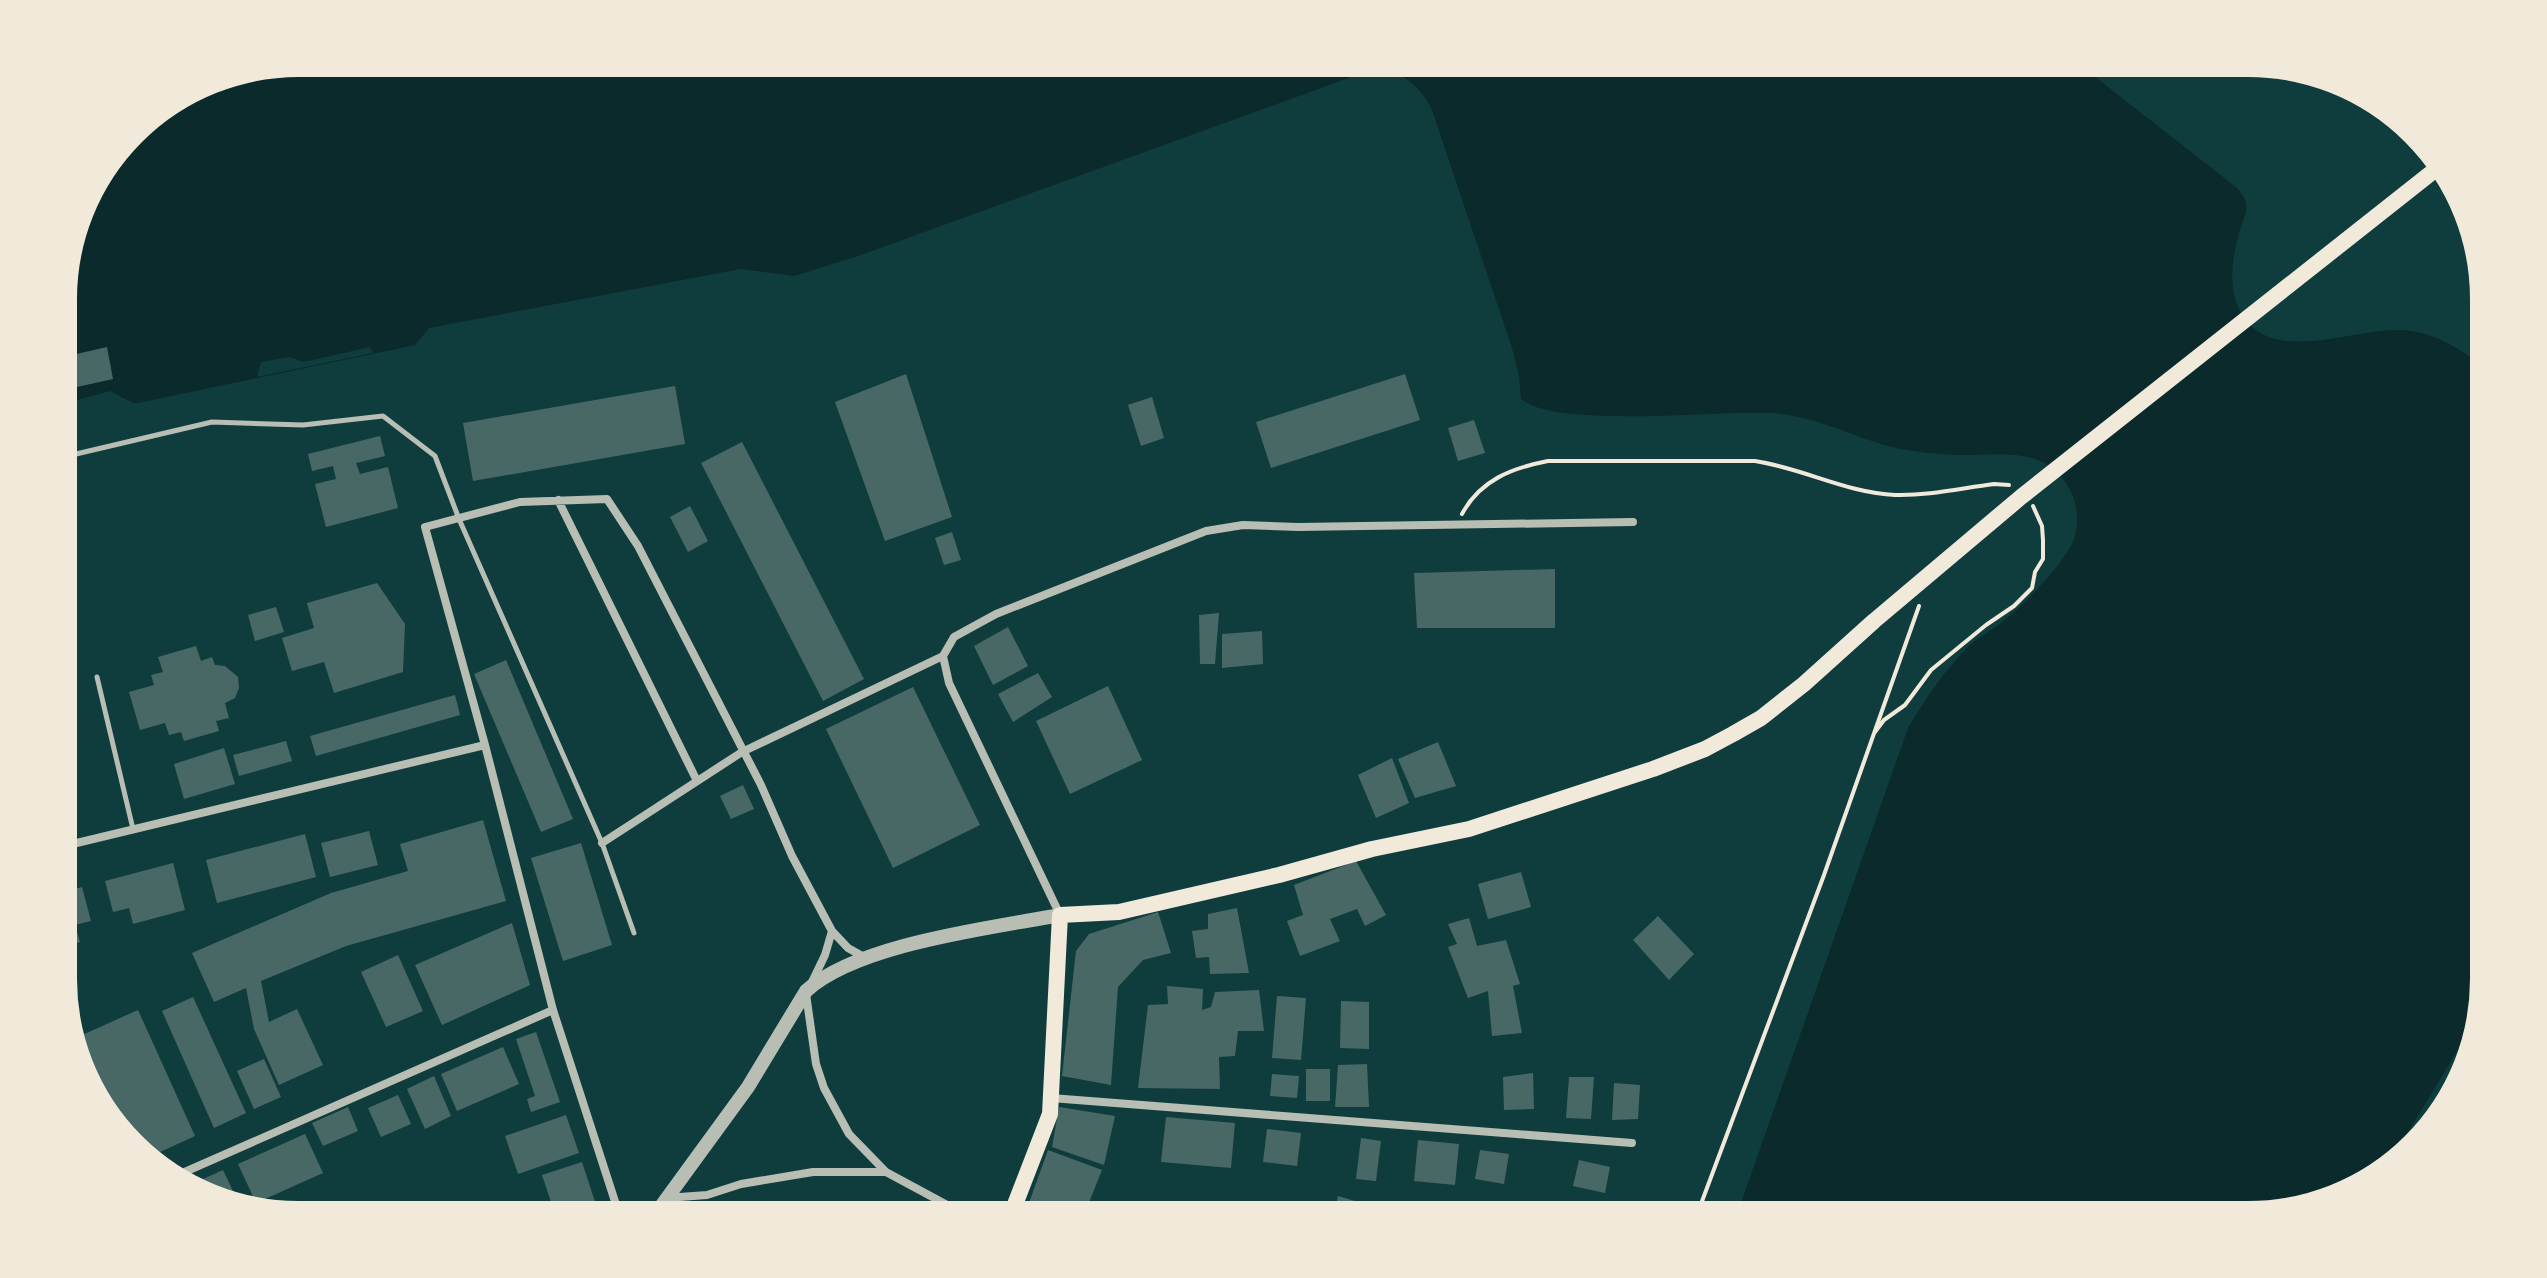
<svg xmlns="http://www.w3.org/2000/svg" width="2547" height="1278" font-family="'Roboto Serif',serif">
<rect width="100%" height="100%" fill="#0f3d3e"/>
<path fill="#0a2a2b" d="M299,58H2071L2237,188C2241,193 2245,198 2246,203C2248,212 2243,219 2241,227C2232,255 2226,290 2243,316C2276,368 2363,323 2411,331C2443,336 2461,351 2487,368L2489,980L2482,1010L2379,1180L2264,1220H1735L1908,728C1925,700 1942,674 1965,650C1977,637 1995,629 2008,617C2027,602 2066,561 2074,539C2079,524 2078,507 2071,492C2047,443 1999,456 1954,455C1937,454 1917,452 1900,449C1856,439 1817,416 1772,413C1720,410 1555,429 1521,399L1519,377L1513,351L1432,110C1419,84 1405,74 1376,68L861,255L794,276L741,269L730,271L429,328L415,345L138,403H133L110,391L59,405V283L83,193L140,118L207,76Z"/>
<path fill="#0f3d3e" d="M370,347L373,353L257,377L261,362L289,357L304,362Z"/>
<path fill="#486865" d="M107,347L113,379L59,391V358Z
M906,374L952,517L885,541L835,402Z
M1405,374L1420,420L1271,468L1256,422Z
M675,386L685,444L473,481L463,423Z
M1152,397L1164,438L1141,446L1128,405Z
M1474,420L1485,453L1458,461L1448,428Z
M380,436L385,456L356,463L360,474L388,467L398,508L326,527L315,484L336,479L333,466L312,471L308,454Z
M742,442L864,679L823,701L701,463Z
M690,506L708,541L688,552L670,517Z
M952,532L961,560L944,565L935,538Z
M1555,569V628H1417L1414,573Z
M377,583L405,624L403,672L334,693L324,662L292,671L282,638L314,628L307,603Z
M276,607L284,632L255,641L248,615Z
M1219,613L1215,664H1200L1199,615Z
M1008,627L1028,666L993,685L974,646Z
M1262,631L1263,664L1222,668V634Z
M196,646L201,661L212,657L215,665L225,666L238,677L239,688L235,698L225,703L229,718L216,721L219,731L184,741L181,732L169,735L165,723L140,730L129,692L154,685L151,675L163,672L158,657Z
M506,660L573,819L541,832L474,674Z
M1038,673L1052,697L1013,722L998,694Z
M1108,686L1142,760L1070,794L1036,721Z
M913,687L980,825L893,868L826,729Z
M455,695L460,715L316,756L310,736Z
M286,741L292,761L239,776L233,755Z
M1438,742L1456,786L1415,798L1398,759Z
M224,748L235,784L184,799L174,764Z
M1392,758L1409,803L1376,818L1358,775Z
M743,785L754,809L731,819L720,796Z
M483,820L506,901L346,946L261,981L269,1022L297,1009L323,1065L279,1085L254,1029L246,988L214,1002L192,953L331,893L408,871L400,844Z
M369,831L378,865L330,877L321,843Z
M305,834L316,877L217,903L206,860Z
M581,843L612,945L563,961L531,858Z
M1356,861L1386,915L1365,926L1357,909L1330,919L1340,941L1300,956L1287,921L1303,915L1294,885Z
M173,863L185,910L133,924L129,908L113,912L105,881Z
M1521,872L1531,907L1488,919L1478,884Z
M82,887L91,921L75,925L80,942L60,947V893Z
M1237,908L1249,973L1210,974L1209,957L1196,958L1192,931L1208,929V914Z
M1158,912L1171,953L1143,960L1118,987L1111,1085L1062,1076L1076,951L1089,934Z
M1658,916L1694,954L1669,980L1633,940Z
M1469,918L1477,946L1506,940L1520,984L1513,986L1522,1033L1492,1036L1488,991L1468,998L1448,947L1457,944L1448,924Z
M512,923L530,985L442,1025L415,965Z
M398,955L423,1011L386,1027L361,972Z
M1167,986L1203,989L1202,1010L1211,1007L1215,992L1259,990L1264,1031H1238L1235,1056L1219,1057L1220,1089L1138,1088L1148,1005L1168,1004Z
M1277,996L1306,998L1301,1060L1272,1058Z
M193,997L246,1113L214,1128L162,1011Z
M1341,1001L1369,1002V1049L1340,1048Z
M138,1010L195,1136L147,1158L128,1142L80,1036Z
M536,1032L560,1102L531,1112L527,1099L535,1096L516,1039Z
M503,1047L519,1084L457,1111L441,1074Z
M264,1059L281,1097L254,1109L237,1071Z
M1367,1064L1369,1107H1335L1338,1065Z
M1306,1069H1330V1101H1306Z
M1533,1073L1534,1109L1504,1110L1503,1077Z
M1272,1074L1299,1076L1297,1098L1270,1096Z
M434,1076L451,1116L425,1129L407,1089Z
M1569,1077H1594L1591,1119L1566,1118Z
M1614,1083L1640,1085L1638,1119L1612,1120Z
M398,1095L411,1124L381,1137L368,1108Z
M348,1107L358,1131L323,1146L312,1123Z
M1059,1107L1115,1116L1104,1165L1052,1147Z
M566,1115L579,1153L518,1174L505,1136Z
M1166,1117L1235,1123L1231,1168L1161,1162Z
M1267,1129L1301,1133L1297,1166L1263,1162Z
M305,1134L323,1173L256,1203L238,1164Z
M1361,1138L1381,1141L1376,1181L1356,1179Z
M1418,1140L1459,1144L1455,1185L1414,1181Z
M1048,1150L1102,1170L1088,1205L1106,1218L1105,1220H1036L1025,1214Z
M1480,1150L1509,1154L1504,1184L1475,1179Z
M1579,1160L1610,1167L1605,1193L1573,1186Z
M582,1162L601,1220H557L542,1175Z
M223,1170L233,1191L213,1200L197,1196L192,1184Z
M1338,1196L1368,1205L1364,1220H1332Z"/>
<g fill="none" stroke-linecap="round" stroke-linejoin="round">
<path stroke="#f1e9da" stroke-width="4" d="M1462,514C1480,480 1512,468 1548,461H1755C1802,468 1847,493 1895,495C1928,496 1962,488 1994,484L2009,485
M1875,732L1884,720L1905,705L1931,670L1986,625L2014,606L2032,588L2035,572L2043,559V540L2042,526L2033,506
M1695,1220L1824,875L1919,606"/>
<path stroke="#b8beb3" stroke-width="5" d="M59,458L212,422L303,425L383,416L435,456L459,519L602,843L634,933
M97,677L133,829"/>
<path stroke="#b8beb3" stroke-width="8" d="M558,500L697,781
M943,656L954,637L996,614L1206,531L1243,525L1298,527L1633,522
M943,656L949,683L1060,915
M602,843L742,752L943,656
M60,847L485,745
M812,982L825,955L832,931
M806,994L816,1064L824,1088L849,1134L886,1172L975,1220
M1051,1098L1632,1143
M171,1178L553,1010
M666,1198L707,1195L741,1184L813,1172H885
M621,1220L553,1010L485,745L425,527L520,502L607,499L638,546L761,785L792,856L832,931L848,948L864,957"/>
<path stroke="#b8beb3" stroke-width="14" d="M651,1220L748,1087L806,991C857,944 991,928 1060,915"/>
<path stroke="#f1e9da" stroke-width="16" d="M1009,1220L1050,1114L1060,915L1119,912L1279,875L1372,849L1469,829L1653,769L1705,749L1733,734L1761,718L1804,684L1874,621L2021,497L2445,162"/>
</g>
<path d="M0 0H2547V1278H0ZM299 72H2248A227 227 0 0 1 2475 299V979A227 227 0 0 1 2248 1206H299A227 227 0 0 1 72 979V299A227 227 0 0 1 299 72Z" fill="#f1e9da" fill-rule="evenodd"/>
<path fill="none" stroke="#f1e9da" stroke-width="10" d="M299 72H2248A227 227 0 0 1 2475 299V979A227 227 0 0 1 2248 1206H299A227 227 0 0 1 72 979V299A227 227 0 0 1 299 72Z"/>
</svg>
